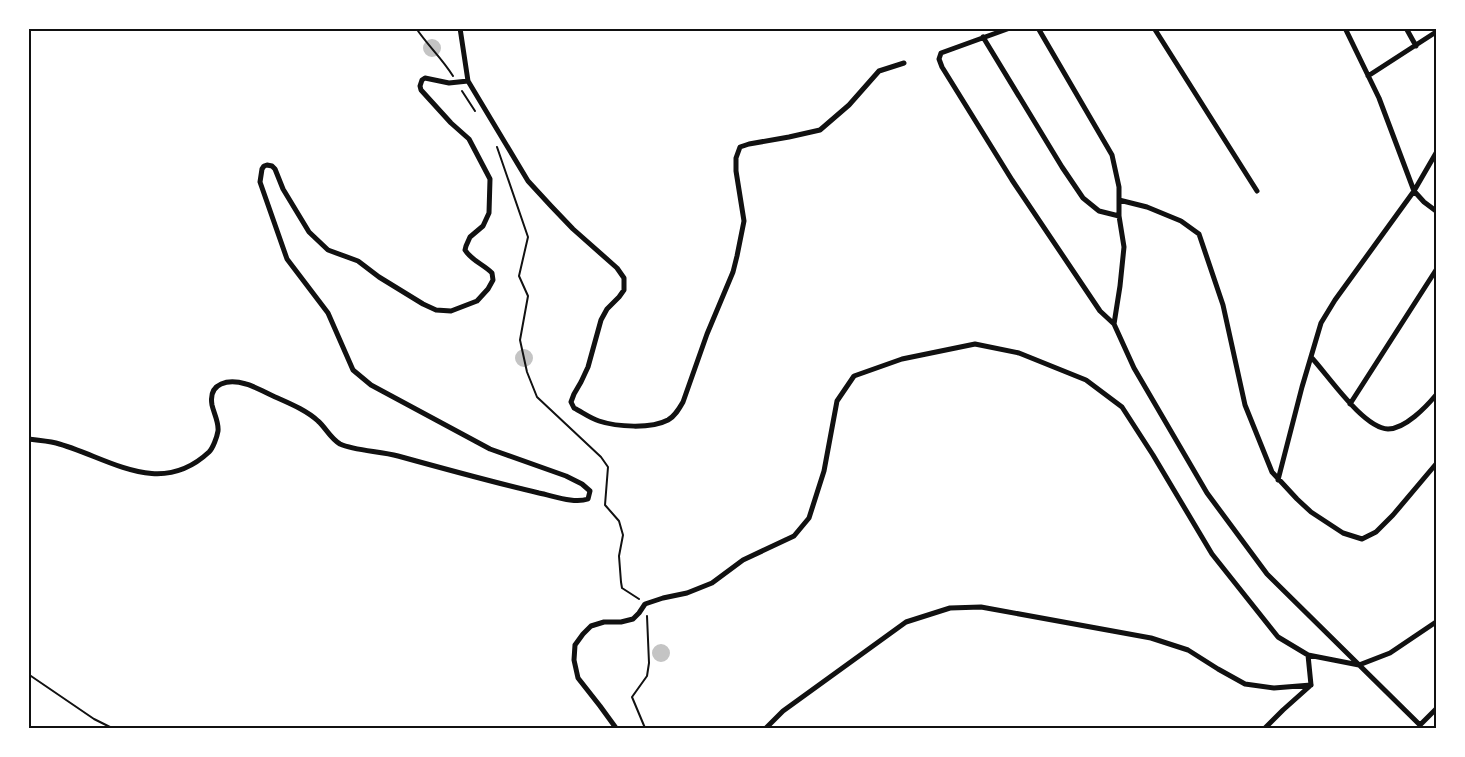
<svg xmlns="http://www.w3.org/2000/svg" width="1465" height="757" font-family="Georgia,serif">
<rect width="100%" height="100%" fill="#fff"/>
<path fill="#c4c4c4" d="M423 48a9 9 0 1 1 18 0a9 9 0 1 1-18 0Z
M515 358a9 9 0 1 1 18 0a9 9 0 1 1-18 0Z
M652 653a9 9 0 1 1 18 0a9 9 0 1 1-18 0Z"/>
<g fill="none" stroke-linecap="round" stroke-linejoin="round">
<path stroke="#111" stroke-width="2" d="M416,28C428,46 441,57 453,76
M462,91L475,111
M497,147L528,237L519,276L528,296L520,340L527,372L537,397L601,457L608,467L605,505L619,521L623,535L619,556L621,582L622,588L639,599
M28,674L94,719L112,728
M645,728L632,697L647,676L649,663L647,616"/>
<path stroke="#111" stroke-width="5" d="M460,28L468,81L528,181L551,206L573,229L617,268L624,278V290L619,297L607,309L601,320L588,367L581,382L574,394L571,402L574,408C582,412 590,418 599,421C617,427 651,429 668,420C675,416 679,409 683,402L707,334L733,272L737,256L744,221L736,171V158L740,147L749,144L789,137L820,130L849,105L879,71L904,63
M1010,28L941,53L939,59L942,67L1012,180L1100,311L1114,324
M1038,28L1112,155L1119,187V216L1124,247L1120,286L1114,324L1134,368L1207,493L1267,574L1423,728
M1154,28L1257,191
M1345,28L1379,98L1414,191L1424,202L1436,211
M1406,28L1416,46
M983,37L1062,167L1083,198L1099,211L1119,216
M1368,76L1436,32
M1119,200L1147,207L1181,221L1199,234L1223,305L1245,405L1272,472L1297,499L1311,512L1343,533L1362,539L1376,532L1393,515L1436,464
M1311,357C1328,375 1363,428 1388,429C1405,429 1426,407 1436,395
M1350,404L1436,270
M28,439C37,440 47,441 56,443C108,457 159,499 209,452C213,448 217,437 218,431C219,422 214,414 212,405C208,382 229,379 246,384C254,386 262,391 271,395C286,402 305,409 318,421C326,428 330,438 340,444C355,451 381,451 398,456C445,469 492,482 539,493C554,496 574,504 588,499L590,491L582,484L566,476L490,449L371,385L353,370L328,313L287,259L260,182L262,169L264,166L267,165L272,166L275,169L283,189L309,232L328,250L358,261L379,277L423,304L436,310L451,311L477,301L488,289L493,280L492,273C483,264 472,261 465,250L466,246L470,237L483,226L489,213L490,179L469,139L451,123L421,90L420,86L422,80L425,78L449,83L468,81
M1278,480L1302,387L1321,323L1335,300L1414,191L1436,153
M1420,725L1436,709
M616,728L600,706L578,678L574,660L575,645L583,634L591,626L604,622H621L633,619L639,613L645,604L663,598L687,593L712,583L743,560L794,536L809,518L824,471L837,401L854,376L902,359L975,344L1019,353L1086,380L1122,407L1153,455L1212,554L1278,637L1308,655L1359,665L1390,653L1436,622
M766,728L783,711L906,622L950,608L981,607L1151,638L1188,650L1218,669L1245,684L1274,688L1311,685L1308,655
M1265,728L1283,710L1311,685"/>
</g>
<rect width="1465" height="757" fill="none" stroke="#ffffff" stroke-width="60"/>
<rect x="30" y="30" width="1405" height="697" fill="none" stroke="#111" stroke-width="2"/>
</svg>
